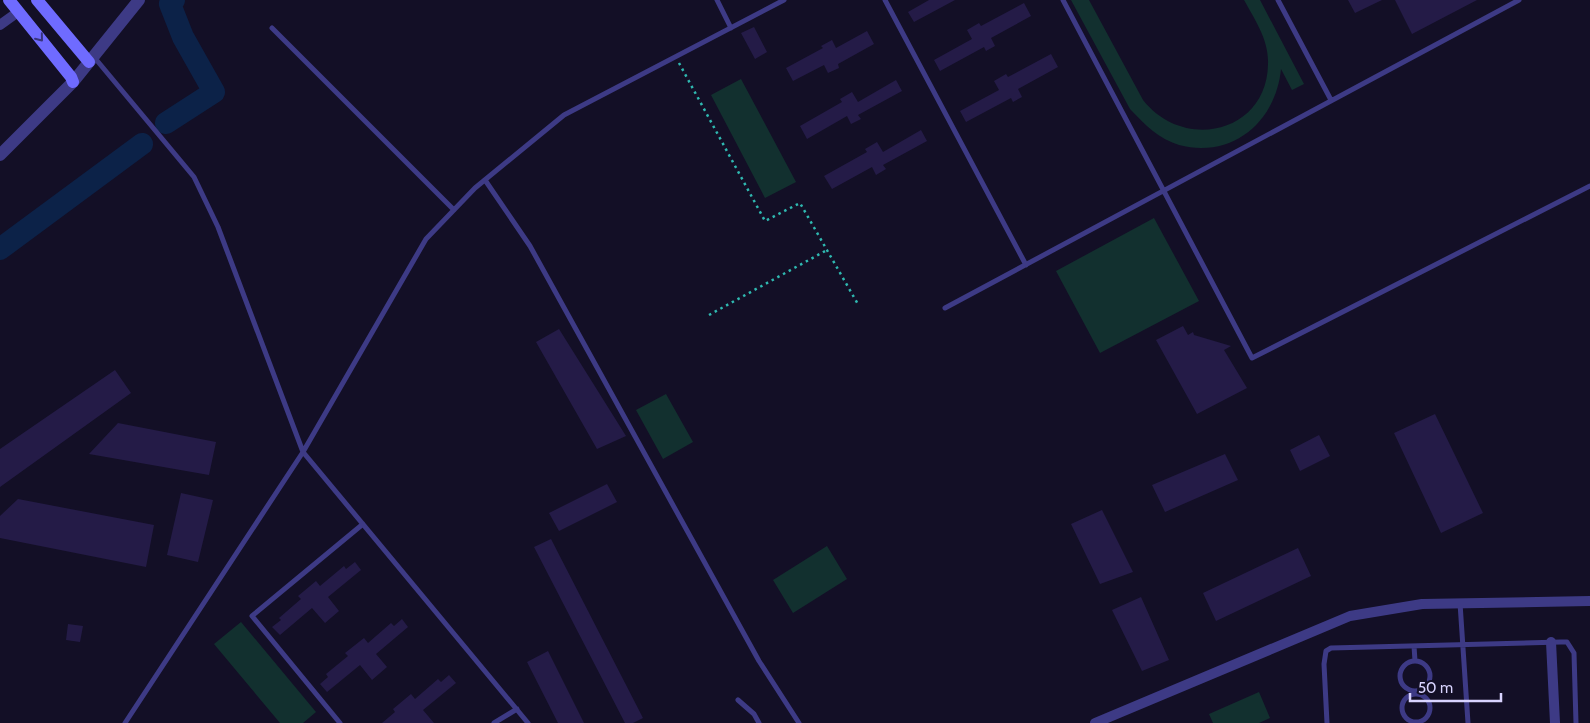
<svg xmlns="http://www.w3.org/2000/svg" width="1590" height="723" font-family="Cabin,sans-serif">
<rect width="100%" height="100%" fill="#130f26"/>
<path fill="#12302f" d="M1071,0H1089L1143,100C1184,152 1267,133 1268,64C1269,40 1255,20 1244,0H1260L1304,84L1292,90L1281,69C1276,121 1233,159 1179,145C1159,139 1144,124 1130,109Z
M741,79L796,182L765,198L711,95Z
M1154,218L1199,301L1100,353L1056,271Z
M666,394L693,442L663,459L636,410Z
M827,546L847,579L793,613L773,580Z
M241,622L316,712L303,723H280L214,644Z
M1259,692L1270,718L1259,723H1213L1209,714Z"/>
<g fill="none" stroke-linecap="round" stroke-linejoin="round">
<path stroke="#0c2248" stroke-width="22" d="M166,123L214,92L183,37L170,4L174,0
M0,249L142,144"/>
</g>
<path fill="#241b47" d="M929,0H955L914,22L908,12Z
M1348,0H1382L1355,13Z
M1395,0H1477L1412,34Z
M1024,3L1031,16L991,38L995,46L986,51L984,47L940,71L934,60L972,39L967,30L979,23L981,26Z
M754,27L767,52L755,59L741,33Z
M867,31L874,44L838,64L839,68L828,73L824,65L793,81L786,68L823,48L821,46L832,40L836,48Z
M1051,54L1058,67L1018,89L1022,97L1013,102L1011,98L966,122L960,111L999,90L994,81L1006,74L1008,77Z
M896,80L902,91L858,115L861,119L851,124L847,116L807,139L800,126L842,102L840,99L852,92L858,102Z
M921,130L927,141L883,165L886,169L876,175L872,167L832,189L824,176L867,152L865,149L877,142L883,152Z
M1183,326L1188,335L1193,332L1194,335L1231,346L1224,350L1247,388L1197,414L1156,340Z
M559,329L626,436L597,449L536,342Z
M115,370L131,393L0,487V449Z
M1435,414L1483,513L1441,533L1394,433Z
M118,423L216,442L209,475L89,454Z
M1319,435L1330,456L1300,471L1290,450Z
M1225,454L1238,480L1165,512L1152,485Z
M607,484L617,502L559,531L549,513Z
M181,493L213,500L198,562L167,555Z
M18,499L154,525L146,567L0,538V516Z
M1102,510L1133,572L1100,584L1071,524Z
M551,539L643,718L633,723H625L534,547Z
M1298,548L1311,576L1216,621L1203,593Z
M355,562L361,570L328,597L339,611L325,623L312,608L280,635L272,627L281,620L279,618L301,599L298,596L316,581L320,586L344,566L346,569Z
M1141,597L1169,660L1142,671L1112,610Z
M402,619L408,627L376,654L387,667L372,680L360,665L327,692L320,684L328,677L326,674L348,656L345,653L364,638L368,643L391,623L394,626Z
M68,624L83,626L80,642L66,640Z
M548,651L584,723H558L527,662Z
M449,675L456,683L423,710L434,723H382L395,712L393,709L411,694L415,699L438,679L441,682Z"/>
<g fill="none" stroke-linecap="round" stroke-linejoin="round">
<path stroke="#2fb8b0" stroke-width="2.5" stroke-dasharray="2.5 4" stroke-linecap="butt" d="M679,63L765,221L800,203L859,306
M709,315L827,250"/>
<path stroke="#3d3a85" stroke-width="5" d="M717,0L731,28
M885,0L1026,265
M1063,0L1252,358L1590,186
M1278,0L1331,100
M272,28L454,210
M94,57L194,177L218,227L303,452L528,723
M485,180L530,246L759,661L799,723
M945,308L1519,0
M1460,603L1468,723
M1414,646L1415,661
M1400 676a15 15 0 1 1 30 0a15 15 0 1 1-30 0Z
M1402 708a14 14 0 1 1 28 0a14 14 0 1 1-28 0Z
M738,700L754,714L759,723
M125,723L303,452L426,239L475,188L564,115L784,0
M340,723L252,616L363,524
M494,723L517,709
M1327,723L1324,664L1326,651L1331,648L1561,642H1567L1574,653L1576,723"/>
<path stroke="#3d3a85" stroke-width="10" d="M0,25L18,12
M1551,642L1555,723
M1095,723L1350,616L1422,604L1590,601"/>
<path stroke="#3d3a85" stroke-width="12" d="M0,155L73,82L139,0"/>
<path stroke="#6f6bff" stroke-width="12" d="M9,0L71,77L73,82
M37,0L89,62"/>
</g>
<defs><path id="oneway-chevron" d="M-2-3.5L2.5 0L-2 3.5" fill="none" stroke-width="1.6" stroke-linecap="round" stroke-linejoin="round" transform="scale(1.25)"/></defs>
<use stroke="#38347d" href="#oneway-chevron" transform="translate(40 38) rotate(51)"/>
<path d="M1410 693v8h91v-8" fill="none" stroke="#d9d4ff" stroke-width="2.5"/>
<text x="1418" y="693" font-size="15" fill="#d9d4ff" stroke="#130f26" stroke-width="4" paint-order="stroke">50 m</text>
</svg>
